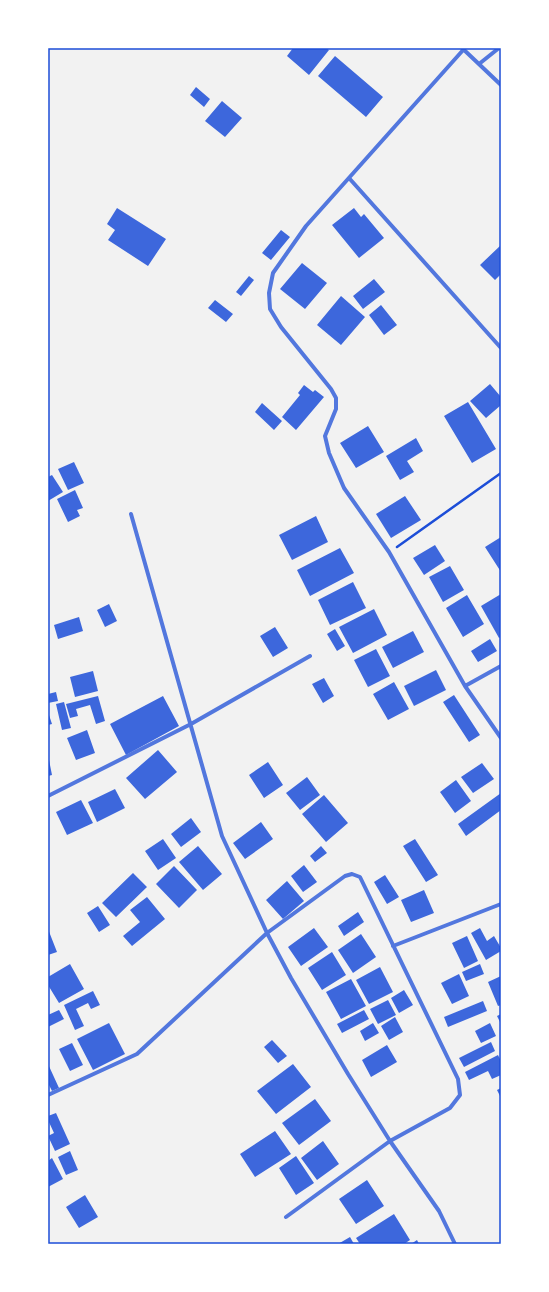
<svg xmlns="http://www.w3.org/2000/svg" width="549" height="1292" font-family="Raleway,sans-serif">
<rect width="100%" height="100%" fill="#f2f2f2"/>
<path fill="#3d67dc" d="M293,48H326L329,50L309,75L287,56Z
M335,56L383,97L366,117L318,76Z
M196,87L210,99L204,107L190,95Z
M222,101L242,118L225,137L205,121Z
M117,208L166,239L148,266L108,240L115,230L107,224Z
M354,208L361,217L364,214L384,238L359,258L332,225Z
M281,230L290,237L271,260L262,253Z
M501,245V274L495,280L480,265Z
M302,263L327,283L305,309L280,289Z
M249,276L254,280L241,296L236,292Z
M374,279L385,292L363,309L353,296Z
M341,296L365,317L341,345L317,325Z
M215,300L233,314L226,322L208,308Z
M381,305L397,325L384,335L369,315Z
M490,384L501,397V405L486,418L470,401Z
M304,385L313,392L315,390L324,397L296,430L282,417L300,395L298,393Z
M468,402L496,449L472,463L444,416Z
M262,403L282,421L274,430L255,412Z
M368,426L384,452L356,468L340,443Z
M416,438L423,451L407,461L414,472L400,480L386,456Z
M74,462L84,483L68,490L58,469Z
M52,475L63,492L48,501V484L49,483L48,477Z
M75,490L83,508L77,510L80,516L68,522L57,499Z
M405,496L421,520L391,538L376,514Z
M316,516L328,542L292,560L279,535Z
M501,537V572L485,547Z
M435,545L445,561L424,575L413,558Z
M340,548L354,573L310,596L297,570Z
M450,566L464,590L443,602L429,577Z
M353,582L366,608L330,625L318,600Z
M501,594V637L499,638L481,606Z
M467,595L484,624L463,637L446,608Z
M109,604L117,621L105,627L97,610Z
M374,609L387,635L353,653L339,627Z
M79,617L83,631L58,639L54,625Z
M275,627L288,648L273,657L260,636Z
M335,629L345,646L337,651L327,634Z
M413,631L424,652L393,668L382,647Z
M490,639L497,651L478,662L471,651Z
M376,649L390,676L368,687L354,660Z
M436,670L446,690L414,706L404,686Z
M93,671L98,691L75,697L70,677Z
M324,678L334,696L323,703L312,684Z
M394,682L409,709L388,720L373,694Z
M56,692L58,701L48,703V694Z
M454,695L480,735L469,742L443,702Z
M98,696L105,721L96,724L90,705L76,709L78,716L70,718L66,704Z
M163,696L179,726L126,755L110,724Z
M64,702L71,728L62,730L56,704Z
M48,712L52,724L48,725Z
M87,730L95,753L76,760L67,738Z
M158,750L177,772L145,799L126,778Z
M48,755L52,775L48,776Z
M268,762L283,785L264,798L249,775Z
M482,763L494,779L473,793L461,777Z
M307,777L320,795L300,810L286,793Z
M456,780L471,801L455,813L440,792Z
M115,789L125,808L97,822L88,802Z
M501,793V810L466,836L458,824Z
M324,795L348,823L326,842L302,814Z
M81,800L93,823L67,835L56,812Z
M191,818L201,832L181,847L171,834Z
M261,822L273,839L245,859L233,843Z
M163,839L176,858L158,870L145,851Z
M415,839L438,875L426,882L403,846Z
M198,846L222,874L203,890L179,862Z
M321,846L327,853L315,862L310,856Z
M304,865L317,882L303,892L291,876Z
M174,866L197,890L179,908L156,884Z
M133,873L147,887L116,917L102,903Z
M385,875L399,897L387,904L374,882Z
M287,881L304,901L283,919L266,900Z
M424,890L434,913L411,922L401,900Z
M147,897L165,919L132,946L123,936L140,922L130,910Z
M98,906L110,925L99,932L87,913Z
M358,912L364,922L344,936L338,926Z
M314,928L328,947L301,966L288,947Z
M480,928L487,941L494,936L501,948V951L486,960L471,933Z
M48,929L57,952L48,955Z
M361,934L376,957L353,973L338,950Z
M467,936L478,961L464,968L452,943Z
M332,952L346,975L322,990L308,968Z
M70,964L84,989L59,1003L48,985V977Z
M480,964L484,974L466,981L462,972Z
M380,967L393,992L369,1004L356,980Z
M459,974L469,996L452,1004L441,983Z
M501,976L500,987L501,1005L498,1006L488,982Z
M351,979L366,1006L341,1019L326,992Z
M404,990L413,1005L399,1013L391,998Z
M93,991L100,1005L91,1009L88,1003L76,1009L84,1026L75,1030L64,1005Z
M388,1000L396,1015L378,1024L370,1009Z
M483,1001L487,1011L448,1027L444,1017Z
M59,1010L64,1019L48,1027V1015Z
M364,1010L369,1019L342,1033L337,1024Z
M501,1014V1024L497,1016Z
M395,1017L403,1032L389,1040L381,1026Z
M109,1023L125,1054L93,1070L77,1039Z
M373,1023L379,1033L365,1041L360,1031Z
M490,1023L496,1036L481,1043L475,1031Z
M272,1040L287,1056L278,1063L264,1047Z
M491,1042L495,1051L464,1067L459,1058Z
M72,1043L83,1065L70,1071L59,1049Z
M387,1045L397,1062L371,1077L362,1060Z
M498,1055L501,1061V1075L492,1079L488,1071L469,1080L465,1072Z
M48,1064L59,1088L52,1091L48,1083Z
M293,1064L311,1087L276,1114L257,1091Z
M501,1088V1098L497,1090Z
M315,1099L331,1121L299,1145L282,1123Z
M56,1113L70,1144L55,1151L48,1136L54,1133L48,1120V1116Z
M275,1131L291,1154L255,1177L240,1154Z
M323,1141L339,1164L317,1180L301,1158Z
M70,1151L78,1170L66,1175L58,1157Z
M296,1156L314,1183L296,1195L279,1168Z
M52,1158L63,1179L48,1187V1161Z
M367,1180L384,1206L356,1224L339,1199Z
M85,1195L98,1217L79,1228L66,1207Z
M394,1214L410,1240L404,1244H360L356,1238Z
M350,1237L354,1244H338Z
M417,1240L419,1244H411Z"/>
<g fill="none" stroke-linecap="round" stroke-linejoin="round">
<path stroke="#1d4ed8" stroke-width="2.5" d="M397,547L501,473"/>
<path stroke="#5277de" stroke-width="4" d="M462,48L501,85
M464,49L306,226L273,273L269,293L270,309L281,327L331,389L336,398V409L325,436L329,453L344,488L389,552L465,686L501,738
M479,64L499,48
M349,178L501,348
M131,514L222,836L267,933L291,978L348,1074L390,1141L439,1211L455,1244
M465,686L501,666
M48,796L191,724L310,656
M393,946L501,904
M48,1095L137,1054L267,933L345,876L352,874L360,877L458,1079L460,1095L450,1108L390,1141L286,1217"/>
</g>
<rect width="549" height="1292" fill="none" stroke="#ffffff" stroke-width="98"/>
<rect x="49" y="49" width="451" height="1194" fill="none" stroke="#1d4ed8" stroke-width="1.5"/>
</svg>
